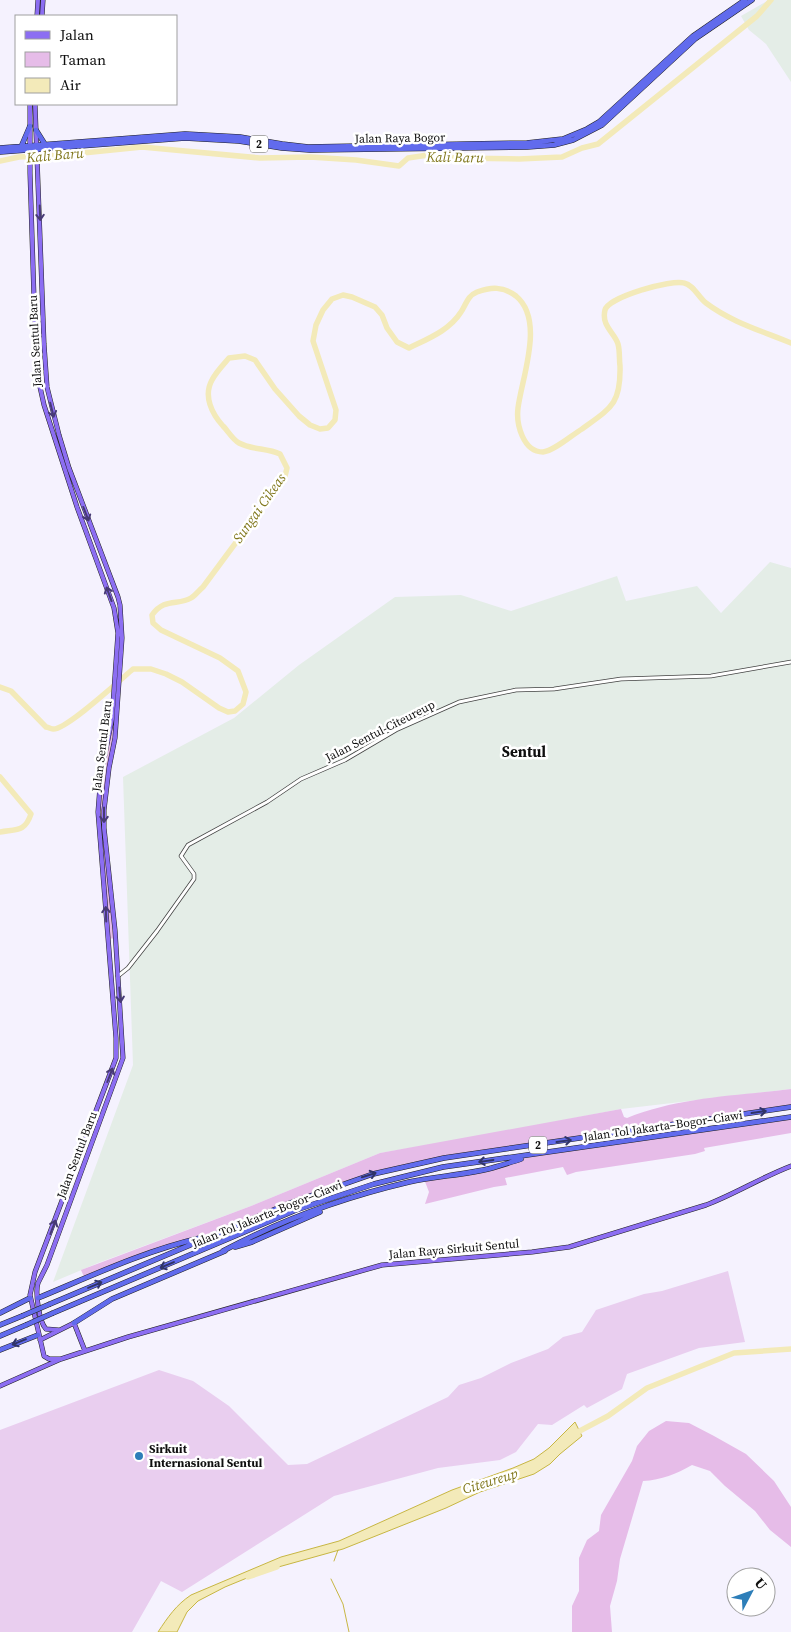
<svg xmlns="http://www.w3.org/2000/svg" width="791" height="1632" font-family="'Source Serif 4',serif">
<rect width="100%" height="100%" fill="#f5f2fe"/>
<path fill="#e4ede7" d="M769,0H791V82L766,44L749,30L741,16Z
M770,562L791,568V1089L621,1109L470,1138L380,1153L251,1206L98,1263L53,1282L133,1065L123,777L234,718L299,665L395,597L461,595L511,611L617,576L626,601L697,586L721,613Z"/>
<path fill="#e6bce8" d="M112,714L116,715L115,738L109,768L104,828L116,939L107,938L99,789Z
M791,1089V1107L413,1165L332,1187L213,1236L178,1243L85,1279L81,1270L251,1206L380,1153L621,1109L624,1117L627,1118C679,1097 736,1096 791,1089Z
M791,1117V1133L704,1148L705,1151L695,1154L576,1172L567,1175L563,1167L505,1178L507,1185L494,1187L425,1204L429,1192L424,1179L491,1168L534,1154Z
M666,1421L689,1423L714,1436L746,1454L774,1481L791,1507V1547L770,1530L755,1511L725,1486L710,1471L692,1465C676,1474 662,1480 643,1481L620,1559L617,1581L610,1606L612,1632H572V1606L579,1591V1558L587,1540L599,1531L601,1515L632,1461L637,1446L649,1431Z"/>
<path fill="#e9ceef" d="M728,1271L745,1342L699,1348L627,1374L622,1389L587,1408L584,1405L552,1425L538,1424L516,1452L500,1460L438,1468L334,1496L182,1592L161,1581L132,1632H0V1430L159,1370L193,1381L229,1406L288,1465L307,1464L448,1397L459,1385L481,1378L511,1363L548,1349L563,1337L582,1332L596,1310L644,1294L662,1291Z"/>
<path fill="#f3eab9" stroke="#c7b643" d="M575,1422L582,1436L560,1454L550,1464L534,1474L480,1492L446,1508L343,1549L264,1571L225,1587L198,1601L187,1612L177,1632H158C168,1617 176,1605 191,1595L281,1557L339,1541L452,1490L513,1468L534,1459L549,1448Z"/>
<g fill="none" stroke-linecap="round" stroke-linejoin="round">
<path stroke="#c7b643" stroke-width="1" d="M334,1561L338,1550
M331,1579L343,1604L349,1632"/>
<path stroke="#f3eab9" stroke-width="5.5" d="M0,161L19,157L63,155L142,147L260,158L310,157L356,160L399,166L408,158L428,155L454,158L519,159L562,157L582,148L598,144L757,16L771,0
M0,687L11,691L46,727C48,727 50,729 53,729C66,730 120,680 133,669H151L166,674L182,682L219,708L228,712L235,711L243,704L246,692L238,671L220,658L161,630L153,623L152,615C165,597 178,606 191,598C196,595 199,590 203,587L285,476L287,468L280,454C267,448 252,450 239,443C233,440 228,431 223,426C212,414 203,396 212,380C216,372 223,365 229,358L245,356L255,360L275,389L299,416L310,425L320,429L328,428L335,420L336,410L313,341L316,325L323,310L332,299L343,295L352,297L375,307L382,315L387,328L397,342L409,348C427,339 449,331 461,312C466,305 467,296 477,292C491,287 503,286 516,296C545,320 522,377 518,408C516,424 523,452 543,452C554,451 572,435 582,429C611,408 621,404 620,366C619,359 620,351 618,344C615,333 601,326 605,310C608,297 672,279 684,283C694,285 698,297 706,303C731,322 762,331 791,343
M0,777L31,814C25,832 17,829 0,832
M574,1434L608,1416L647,1388L734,1353L791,1349
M248,1577L277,1567"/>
<defs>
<path id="minor" d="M118,976L128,968L157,931L194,879V874L181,856L188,845L267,802L301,779L345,760L396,730L459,702L516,690L554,689L621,679L711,676L791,662"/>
<path id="major" d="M37,16L38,0
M42,16L43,0
M30,104V173L34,298L36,352L40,387L44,405L77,507L114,608L118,633L112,719L101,774L98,812L116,1038V1058L35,1272L30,1295L44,1356L49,1359H61
M35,104L44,344L47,387L59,435L69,468L118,597L120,605L122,638L115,738L109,768L104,810V828L115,930L123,1058L47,1265C44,1271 41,1277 38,1283C35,1292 39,1322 46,1329L58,1330
M40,1340L74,1323L85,1351
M0,1386L61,1359L128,1337L382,1265L532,1252L569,1247L706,1205C735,1194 762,1177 791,1166"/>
<path id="highway" d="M36,130L46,146
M21,147L30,126
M0,148L185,134L240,137L282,144L308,147L527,143L563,139L587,129L599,122L693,36L745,0
M0,152L185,138L239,141L282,148L310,150L527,147L554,145L573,140L602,125L695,39L752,0
M235,1247L252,1242L320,1212
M223,1251C281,1220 345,1197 409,1182C436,1176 465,1175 492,1168C502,1165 512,1162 521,1159
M38,1298C91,1276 144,1251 200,1238
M50,1304L290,1203L373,1174L444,1158L791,1107
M0,1313L30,1298
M53,1313L296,1210L374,1184L443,1167L791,1117
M74,1323L112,1299L225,1251
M0,1325L22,1316
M0,1336L26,1325
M0,1350L38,1335"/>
</defs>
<use href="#minor" stroke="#424242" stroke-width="4.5"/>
<use href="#major" stroke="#202020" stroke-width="5"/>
<use href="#highway" stroke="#202020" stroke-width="5.5"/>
<use href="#minor" stroke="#fff" stroke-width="3"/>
<use href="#major" stroke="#8c6ef2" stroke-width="4"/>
<use href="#highway" stroke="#616bed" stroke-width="4.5"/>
<defs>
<path id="highway-bridge" d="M22,1316L50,1304
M26,1325L53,1313"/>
</defs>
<use href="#highway-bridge" stroke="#202020" stroke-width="5.5" stroke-linecap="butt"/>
<use href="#highway-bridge" stroke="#616bed" stroke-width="4.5"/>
</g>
<defs><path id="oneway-shaft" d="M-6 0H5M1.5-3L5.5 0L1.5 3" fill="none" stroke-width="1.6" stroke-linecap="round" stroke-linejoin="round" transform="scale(1.25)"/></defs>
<g stroke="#473a75">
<use href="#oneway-shaft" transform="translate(40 213) rotate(88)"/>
<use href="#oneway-shaft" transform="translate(52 410) rotate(76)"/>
<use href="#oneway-shaft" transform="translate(86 514) rotate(69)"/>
<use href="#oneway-shaft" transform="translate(109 594) rotate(-110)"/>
<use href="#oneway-shaft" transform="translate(104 815) rotate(90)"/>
<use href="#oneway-shaft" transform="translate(106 914) rotate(-92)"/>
<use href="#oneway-shaft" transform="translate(120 995) rotate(85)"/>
<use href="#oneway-shaft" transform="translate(110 1075) rotate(-69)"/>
<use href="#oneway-shaft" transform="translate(53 1227) rotate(-69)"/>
</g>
<g stroke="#303468">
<use href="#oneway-shaft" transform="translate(759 1112) rotate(-8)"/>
<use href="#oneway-shaft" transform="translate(564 1141) rotate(-8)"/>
<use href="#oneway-shaft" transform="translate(486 1161) rotate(172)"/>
<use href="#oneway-shaft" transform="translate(369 1175) rotate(-17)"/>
<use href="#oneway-shaft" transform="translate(167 1265) rotate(157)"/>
<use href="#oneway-shaft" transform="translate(95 1285) rotate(-23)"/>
<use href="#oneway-shaft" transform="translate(19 1342) rotate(158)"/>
</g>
<circle fill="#2d7eb9" stroke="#fff" stroke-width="2" cx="139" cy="1456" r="5"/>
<g text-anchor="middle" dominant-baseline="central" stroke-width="5" stroke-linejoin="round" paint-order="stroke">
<g fill="#fff" stroke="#575757" stroke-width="1">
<rect x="250" y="135.5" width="18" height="17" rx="4"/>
<rect x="529" y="1136.5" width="18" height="17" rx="4"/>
</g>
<g font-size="11" font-weight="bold" fill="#0f0f0f">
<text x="259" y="144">2</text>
<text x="538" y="1145">2</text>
</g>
<g font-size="12" fill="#0f0f0f" stroke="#fff">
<text transform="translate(400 138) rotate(-1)">Jalan Raya Bogor</text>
<text transform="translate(35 341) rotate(-93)">Jalan Sentul Baru</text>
<text transform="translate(380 731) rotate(-27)">Jalan Sentul-Citeureup</text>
<text transform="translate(102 746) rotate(-83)">Jalan Sentul Baru</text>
<text transform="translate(663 1126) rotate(-8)">Jalan Tol Jakarta–Bogor–Ciawi</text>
<text transform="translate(77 1155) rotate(-69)">Jalan Sentul Baru</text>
<text transform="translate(267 1214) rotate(-22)">Jalan Tol Jakarta–Bogor–Ciawi</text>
<text transform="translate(454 1249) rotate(-5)">Jalan Raya Sirkuit Sentul</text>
</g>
<g font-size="12" font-weight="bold" fill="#0f0f0f" stroke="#fff" text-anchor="start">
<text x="149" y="1449">Sirkuit<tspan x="149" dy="14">Internasional Sentul</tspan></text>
</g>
<g font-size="14" font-style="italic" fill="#80771b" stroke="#fff">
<text transform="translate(55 155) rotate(-5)">Kali Baru</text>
<text transform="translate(455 157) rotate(1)">Kali Baru</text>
<text transform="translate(259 508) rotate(-55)">Sungai Cikeas</text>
<text transform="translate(490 1481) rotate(-17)">Citeureup</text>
</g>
<g font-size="15" font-weight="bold" fill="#0f0f0f" stroke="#fff">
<text x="524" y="751">Sentul</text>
</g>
</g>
<rect x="15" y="15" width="162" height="90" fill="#ffffff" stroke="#9f9f9f"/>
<rect x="25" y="31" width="25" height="8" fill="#8c6ef2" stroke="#9f9f9f"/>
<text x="60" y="40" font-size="15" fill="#0f0f0f">Jalan</text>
<rect x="25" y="52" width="25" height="15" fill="#e6bce8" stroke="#9f9f9f"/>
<text x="60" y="65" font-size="15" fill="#0f0f0f">Taman</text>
<rect x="25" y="78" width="25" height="15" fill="#f3eab9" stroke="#9f9f9f"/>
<text x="60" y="90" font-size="15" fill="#0f0f0f">Air</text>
<g transform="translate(751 1592) rotate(49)"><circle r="24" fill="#ffffff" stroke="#9f9f9f"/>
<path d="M0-4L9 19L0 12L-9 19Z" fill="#2d7eb9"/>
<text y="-8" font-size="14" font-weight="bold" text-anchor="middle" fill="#0f0f0f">U</text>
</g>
</svg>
